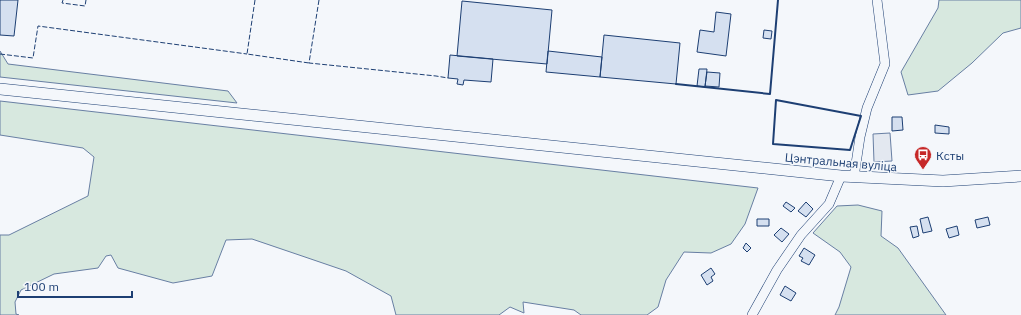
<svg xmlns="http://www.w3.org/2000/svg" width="1021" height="315" font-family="'IBM Plex Sans',sans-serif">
<rect width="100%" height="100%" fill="#f4f7fb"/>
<path fill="#d7e8df" stroke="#687fa3" d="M939,0H1021V28L1003,33L972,63L938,91L908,95L901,72L938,8Z
M0,51L8,64L228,91L237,103L0,77Z
M0,101L758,188L745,224L731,244L711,253L684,252L666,280L658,307L647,315H581L574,310L523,302L524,313L510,307L499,315H396L391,296L346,271L305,257L252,239L226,240L212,276L173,283L118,268L111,255L106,256L98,268L54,274L21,290L15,302L16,314L19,315H0V235H9L88,196L94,157L83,148L0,135Z
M858,205L882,211L881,236L898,248L946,315H835L839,307L851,267L840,252L813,233L837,206Z"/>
<path fill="#e3e8f0" stroke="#687fa3" d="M890,133L892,161L874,162L873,134Z"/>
<path fill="#d5e0f0" stroke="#1d3f73" d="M0,0H18L14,36L0,35Z
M462,1L552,10L547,64L457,56Z
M716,12L731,14L726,56L697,52L700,30L714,32Z
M764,30L772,31L771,39L763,38Z
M604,35L680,43L676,84L600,77Z
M548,51L602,57L600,77L546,72Z
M450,55L493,59L491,82L464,80L463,85L457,84L458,79L448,78Z
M699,69H707L705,87L697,86Z
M707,72L720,73L719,87L705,86Z
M892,117H902L903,130L892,131Z
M935,125L949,127V134L935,133Z
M786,202L795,208L791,212L783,206Z
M806,202L813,209L806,217L798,211Z
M928,217L932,231L923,233L920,219Z
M988,217L990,225L977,228L975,220Z
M757,219H769V226H757Z
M917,226L919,236L913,238L910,227Z
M957,226L959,235L949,238L946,229Z
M781,228L789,234L782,242L774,235Z
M746,243L751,248L747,252L743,248Z
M804,248L815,255L809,265L801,261L803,258L799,256Z
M711,268L715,274L711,277L713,281L707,285L701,275Z
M785,286L796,293L791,301L780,295Z"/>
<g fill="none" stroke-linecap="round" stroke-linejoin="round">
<defs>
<path id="minor" d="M854,177L860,137L867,108L885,64L877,0
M752,315L777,270L801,235L829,204L841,176"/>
<path id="major" d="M0,89L841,176L943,181L1021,176"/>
</defs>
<use href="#minor" stroke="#1d3f73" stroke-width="10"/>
<use href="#major" stroke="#1d3f73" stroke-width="12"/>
<use href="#minor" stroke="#f4f7fb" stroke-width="9"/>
<use href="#major" stroke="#f4f7fb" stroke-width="11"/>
<path stroke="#1d3f73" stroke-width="1" stroke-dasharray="5 2" stroke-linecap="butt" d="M63,0L62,3L85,6L86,0
M255,0L247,54L309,63
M319,0L309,63L436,76L448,78
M0,54L33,58L38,26L247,54"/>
<path stroke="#1d3f73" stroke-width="2" d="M676,84L770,94L778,0
M776,100L861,116L850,150L773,144Z"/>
</g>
<defs>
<symbol id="bus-pin" viewBox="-11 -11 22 30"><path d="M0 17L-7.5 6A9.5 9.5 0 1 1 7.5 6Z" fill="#c62828" stroke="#f4f7fb"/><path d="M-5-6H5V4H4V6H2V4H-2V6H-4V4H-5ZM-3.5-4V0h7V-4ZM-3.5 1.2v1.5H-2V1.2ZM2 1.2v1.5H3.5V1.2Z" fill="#fff"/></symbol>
</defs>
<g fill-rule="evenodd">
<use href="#bus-pin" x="913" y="145" width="20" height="27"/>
</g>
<g text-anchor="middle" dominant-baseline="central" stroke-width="3" stroke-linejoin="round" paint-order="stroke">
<g font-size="12" fill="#1d3f73" stroke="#f4f7fb" text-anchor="start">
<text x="936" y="155">Ксты</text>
</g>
<g font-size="12" fill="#1d3f73" stroke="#f4f7fb">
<text transform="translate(841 162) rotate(5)">Цэнтральная вуліца</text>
</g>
</g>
<path d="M18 291v6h114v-6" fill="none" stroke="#1d3f73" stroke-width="2"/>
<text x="24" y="291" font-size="12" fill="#1d3f73" stroke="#f4f7fb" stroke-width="3" paint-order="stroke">100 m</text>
</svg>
